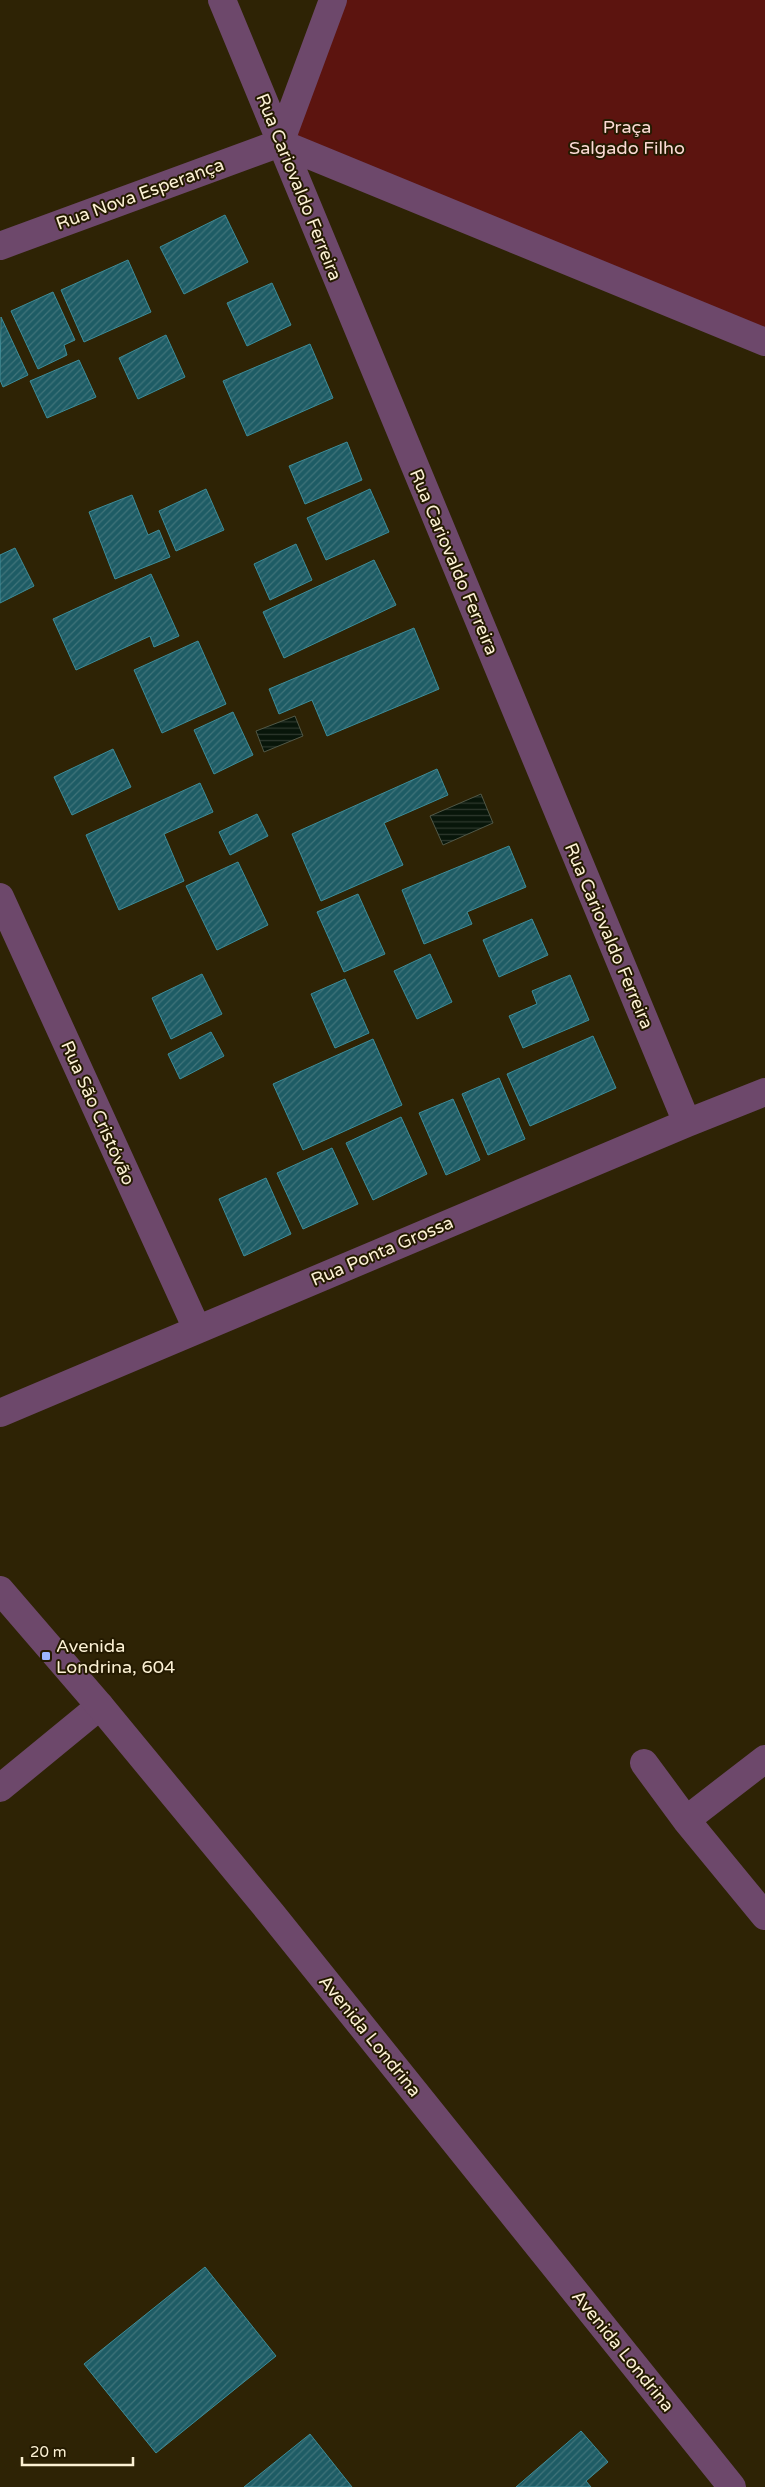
<svg xmlns="http://www.w3.org/2000/svg" width="765" height="2487" font-family="'Varela Round',sans-serif">
<defs>
<pattern id="water-rules" width="6" height="5" patternUnits="userSpaceOnUse" patternTransform="scale(1.25)"><rect width="6" height="5" fill="#08160a"/><path d="M0 2.5h6" fill="none" stroke="#2d382d"/></pattern>
<pattern id="building-hatch" width="6" height="6" patternUnits="userSpaceOnUse" patternTransform="scale(1.25)"><rect width="6" height="6" fill="#1e5c65"/><path d="M-1 1l2-2M0 6l6-6M5 7l2-2" fill="none" stroke="#40747a"/></pattern>
</defs>
<rect width="100%" height="100%" fill="#2e2305"/>
<path fill="#5c140f" d="M333,0H765V342L280,143Z"/>
<path fill="url(#water-rules)" stroke="#515847" d="M295,716L303,736L264,752L256,731Z
M481,794L493,823L443,845L430,816Z"/>
<path fill="url(#building-hatch)" stroke="#3e8d99" d="M225,215L248,262L184,294L160,247Z
M128,260L151,312L84,342L61,290Z
M272,283L291,325L247,346L227,303Z
M53,292L75,340L64,345L67,355L38,369L11,311Z
M1,317L28,375L3,387L0,380Z
M166,335L185,377L138,399L119,358Z
M310,344L333,398L247,436L223,381Z
M79,360L96,397L47,418L30,381Z
M347,442L362,480L305,504L289,466Z
M206,489L224,530L176,551L159,511Z
M370,489L389,532L326,560L307,518Z
M132,495L148,535L159,530L170,557L115,579L89,512Z
M296,544L312,580L270,600L254,564Z
M15,548L34,586L0,603V555Z
M374,560L396,605L284,658L263,612Z
M151,574L179,636L154,647L150,636L76,670L53,619Z
M414,628L439,689L327,736L312,700L279,714L269,689Z
M198,641L226,704L162,733L134,670Z
M233,712L253,755L214,774L194,730Z
M113,749L131,787L72,815L54,777Z
M437,769L448,795L384,823L403,865L321,901L292,834Z
M200,783L213,812L164,834L184,881L119,910L86,835Z
M257,814L268,836L230,855L219,832Z
M509,846L526,887L467,912L472,924L424,944L402,890Z
M238,862L268,925L217,950L186,886Z
M358,894L385,954L344,972L317,912Z
M532,919L548,955L499,977L483,940Z
M430,954L452,1002L417,1019L394,971Z
M202,974L222,1014L171,1039L152,998Z
M570,975L589,1020L523,1048L509,1016L537,1004L532,991Z
M345,979L369,1033L335,1048L311,994Z
M211,1032L224,1056L180,1079L168,1054Z
M593,1036L616,1088L530,1126L507,1074Z
M373,1039L402,1105L303,1150L273,1084Z
M499,1078L525,1139L488,1155L462,1094Z
M453,1099L480,1160L446,1175L419,1113Z
M401,1117L427,1174L373,1200L346,1143Z
M332,1148L358,1204L303,1229L277,1173Z
M266,1178L291,1234L244,1256L219,1199Z
M205,2267L276,2356L156,2453L84,2364Z
M581,2431L608,2462L586,2481L591,2487H516Z
M310,2434L352,2487H244Z"/>
<g fill="none" stroke-linecap="round" stroke-linejoin="round">
<path stroke="#6d486b" stroke-width="28" d="M222,0L687,1123
M280,143L765,342
M280,143L333,0
M0,246L280,143
M0,897L197,1329
M0,1413L687,1123L765,1092
M644,1763L686,1820L765,1916
M0,1788L100,1706
M686,1820L765,1759"/>
<path stroke="#6d486b" stroke-width="28" d="M0,1590L100,1706L271,1913L732,2487"/>
</g>
<rect fill="#9bb5fd" stroke="#241a00" stroke-width="2" x="41" y="1651" width="10" height="10" rx="2.5"/>
<g text-anchor="middle" dominant-baseline="central" stroke-width="4" stroke-linejoin="round" paint-order="stroke">
<g font-size="18" fill="#fbdad4" stroke="#241a00">
<text x="627" y="127">Praça<tspan x="627" dy="21">Salgado Filho</tspan></text>
</g>
<g font-size="18" fill="#fcf1d4" stroke="#241a00">
<text transform="translate(299 187) rotate(68)">Rua Cariovaldo Ferreira</text>
<text transform="translate(140 194) rotate(-20)">Rua Nova Esperança</text>
<text transform="translate(454 562) rotate(67)">Rua Cariovaldo Ferreira</text>
<text transform="translate(609 936) rotate(67)">Rua Cariovaldo Ferreira</text>
<text transform="translate(98 1113) rotate(66)">Rua São Cristóvão</text>
<text transform="translate(382 1251) rotate(-23)">Rua Ponta Grossa</text>
<text transform="translate(370 2036) rotate(51)">Avenida Londrina</text>
<text transform="translate(623 2351) rotate(51)">Avenida Londrina</text>
</g>
<g font-size="18" fill="#fcf1d4" stroke="#241a00" text-anchor="start">
<text x="56" y="1646">Avenida<tspan x="56" dy="21">Londrina, 604</tspan></text>
</g>
</g>
<path d="M22 2457v8h111v-8" fill="none" stroke="#fcf1d4" stroke-width="2.5"/>
<text x="30" y="2457" font-size="15" fill="#fcf1d4" stroke="#241a00" stroke-width="4" paint-order="stroke">20 m</text>
</svg>
